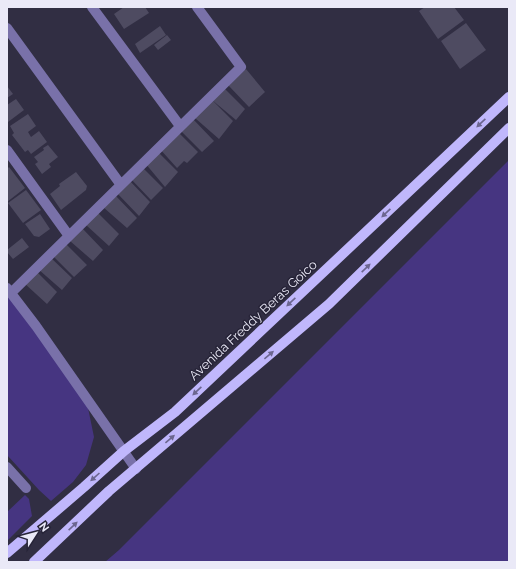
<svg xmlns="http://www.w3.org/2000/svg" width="516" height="569" font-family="Raleway,sans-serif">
<rect width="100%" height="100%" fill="#312e43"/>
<path fill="#463581" d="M509,160V562H105L119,550Z
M7,289L87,403L94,437L86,465L73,482L51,501L39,490L7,455Z
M25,495L29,499L32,516L7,541V512Z"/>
<path fill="#4e4b61" d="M124,7H145L149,13L124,29L114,14Z
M425,7H454L464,20L438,39L419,11Z
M466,23L486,50L460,69L441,41Z
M160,26L166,35L140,53L135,44Z
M167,35L171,40L158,50L154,45Z
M246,69L265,92L249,107L228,85Z
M7,86L13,94L7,98Z
M224,88L245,109L236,120L212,100Z
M16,99L24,110L8,122L7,105Z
M212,100L233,121L219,139L195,118Z
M28,114L36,126L28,132L31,137L39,131L47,142L31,154L28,150L25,152L12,135L14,133L10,126Z
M192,118L214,141L202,152L180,130Z
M177,131L198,152L187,163L184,161L177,168L159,148Z
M48,145L58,157L49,164L51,167L42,174L35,164L38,162L34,157L44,150L43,148Z
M157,151L178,172L165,187L145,163Z
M9,167L25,188L7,202V169Z
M142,167L163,188L151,200L130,178Z
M76,172L87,186L86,190L61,210L50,194L60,186L59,184Z
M129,180L150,202L139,216L116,192Z
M26,190L41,210L23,223L8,203Z
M115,195L137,218L127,228L103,207Z
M98,213L119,234L109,246L86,225Z
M40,214L50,229L39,237L34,236L25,224Z
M82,228L103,250L93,261L70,241Z
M22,238L29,247L13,259L7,252V250Z
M66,244L87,265L74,277L53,256Z
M50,257L72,278L62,290L38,269Z
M36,271L57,292L47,304L24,283Z"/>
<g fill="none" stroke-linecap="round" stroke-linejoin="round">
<path stroke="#7971a9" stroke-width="10" d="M92,7L180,126
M7,28L121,185
M7,150L69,236
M7,288L36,326L136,469
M11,293L241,67L197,7
M7,467L26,488"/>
<path stroke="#c0b7fc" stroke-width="10" d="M7,553L84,487L124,451L175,412L509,97
M34,562L109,491L329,304L509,128"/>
</g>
<defs><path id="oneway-solid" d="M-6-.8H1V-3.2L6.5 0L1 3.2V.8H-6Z"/></defs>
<g fill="#6c6690">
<use href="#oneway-solid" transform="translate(481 123) rotate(137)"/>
<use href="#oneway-solid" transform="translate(386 213) rotate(137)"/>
<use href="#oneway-solid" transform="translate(366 268) rotate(-44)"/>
<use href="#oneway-solid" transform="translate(291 302) rotate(137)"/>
<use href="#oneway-solid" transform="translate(269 355) rotate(-40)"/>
<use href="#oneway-solid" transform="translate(197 391) rotate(137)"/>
<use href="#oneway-solid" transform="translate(170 439) rotate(-40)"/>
<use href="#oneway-solid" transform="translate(95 477) rotate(138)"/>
<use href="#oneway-solid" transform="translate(73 526) rotate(-43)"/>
</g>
<g text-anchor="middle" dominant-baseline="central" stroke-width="3" stroke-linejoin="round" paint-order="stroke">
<g font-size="13" fill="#eae9f7" stroke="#272438">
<text transform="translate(253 320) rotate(-43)">Avenida Freddy Beras Goico</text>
</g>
</g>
<rect width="516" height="569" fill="none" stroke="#eae9f7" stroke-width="16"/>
<g transform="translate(36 533) rotate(54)" stroke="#272438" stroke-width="3" paint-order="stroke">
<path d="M0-3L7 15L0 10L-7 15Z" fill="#eae9f7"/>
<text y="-6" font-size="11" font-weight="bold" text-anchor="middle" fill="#eae9f7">N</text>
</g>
</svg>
